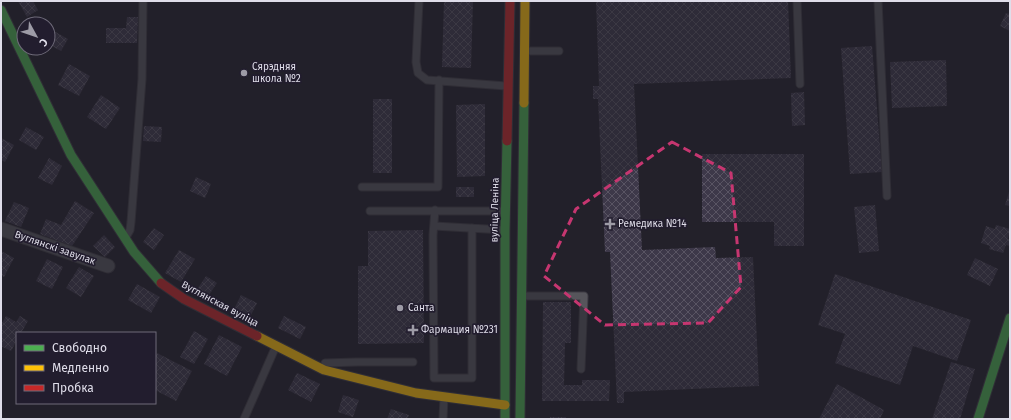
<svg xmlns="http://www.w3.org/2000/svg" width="1011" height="420" font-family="'Fira Sans',sans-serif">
<defs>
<pattern id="building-cross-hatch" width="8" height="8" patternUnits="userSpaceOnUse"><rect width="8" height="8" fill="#3d3849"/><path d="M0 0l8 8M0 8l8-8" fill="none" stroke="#595463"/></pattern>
</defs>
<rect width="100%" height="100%" fill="#23212a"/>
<path fill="url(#building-cross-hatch)" d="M18,1H33L38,10L27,17Z
M444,1H473L471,68L442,67Z
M596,1H788L791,78L634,84L642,250L715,247L716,258L753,257L759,386L624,392V403H617L610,252H605L598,99H593V86H599Z
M1006,13L1010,14V31L1000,26Z
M127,17H138L137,43H106V28H126Z
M52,30L68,39L61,51L48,44V37Z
M872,46L882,172L850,174L841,48Z
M946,60L947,106L892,108L890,62Z
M69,64L90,76L79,96L58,85Z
M804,92L805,125L792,126L791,93Z
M101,95L120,108L106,129L87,117Z
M373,99H392V173H373Z
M485,104V176L457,177L456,105Z
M144,126L162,127L161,142L143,141Z
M26,127L44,137L36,150L19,140Z
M1,138L14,145L5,162L1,160Z
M702,154H804V246H774V222H702Z
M49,158L62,166L52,185L38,178Z
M196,177L211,184L205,198L190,191Z
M456,187H474V197H456Z
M1010,189V206L1005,205Z
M75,201L94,213L72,246L40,234L46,219L61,225Z
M14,202L29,208L21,227L5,221Z
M875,205L879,251L859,253L854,207Z
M996,225L1010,229L1008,239L1010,240V246L1006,245L1003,253L989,249L990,246L981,243L986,226L995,229Z
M154,228L164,235L154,250L143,242Z
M423,230L424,343L358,344V266H368V231Z
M104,235L115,247L105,257L93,246Z
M179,250L195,259L181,282L165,273Z
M1,251L14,258L4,277L1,275Z
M975,258L998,269L990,286L967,275Z
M47,259L63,267L52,289L36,281Z
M79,267L94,276L81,297L66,288Z
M835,274L971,320L957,361L913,346L900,385L835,363L845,334L818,325Z
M206,276L217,283L207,298L196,291Z
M137,284L160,297L151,313L128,300Z
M241,295L257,303L250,317L234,309Z
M543,302H571V343H565L564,385H582V380H610L609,401H542Z
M6,316L16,322L20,316L28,321L21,333H17V340L11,351L1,346V325Z
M284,316L306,327L300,339L278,328Z
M194,331L208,339L194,364L180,357Z
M219,335L242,347L227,376L204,364Z
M157,353L192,371L176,401L155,390V357Z
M951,362L975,369L960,419H932Z
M297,373L320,384L311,402L288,390Z
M837,384L884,410L880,419H819Z
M343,395L359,400L353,417L338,412Z
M391,409L409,415L407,419H387Z
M550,417H566V419H550Z"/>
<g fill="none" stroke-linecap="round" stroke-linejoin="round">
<defs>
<path id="lane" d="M419,1L416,62L418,73L427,80L506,86
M797,1L800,84
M878,1L887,196
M527,51H559
M362,187H438L439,80
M435,210L433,235L434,378H472V228
M370,211H504
M434,226L504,230
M126,237L130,230L131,222L142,79L143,1
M524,296H584L581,369
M325,363L357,362H413
M244,419L276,346
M443,419L444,397"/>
<path id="street" d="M1,229L108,266"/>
<path id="fast" d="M1,10L71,155L134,252L161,283
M505,419V230L507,141
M520,419L524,103
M978,419L1010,318"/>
<path id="slow" d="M524,103L525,1
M257,336L324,370L416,393L505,405"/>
<path id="jam" d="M507,141L510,1
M161,283L184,299L257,336"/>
</defs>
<use href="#lane" stroke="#3f3d45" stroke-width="9"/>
<use href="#street" stroke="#3f3d45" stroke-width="15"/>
<use href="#fast" stroke="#3f3d45" stroke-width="11"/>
<use href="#slow" stroke="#3f3d45" stroke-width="11"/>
<use href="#jam" stroke="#3f3d45" stroke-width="11"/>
<use href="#lane" stroke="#56555b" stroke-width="7"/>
<use href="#street" stroke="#56555b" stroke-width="13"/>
<use href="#fast" stroke="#4caf50" stroke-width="9"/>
<use href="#slow" stroke="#ffc107" stroke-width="9"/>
<use href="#jam" stroke="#c62828" stroke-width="9"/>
</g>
<path d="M0 0H1011V420H0ZM672,142L731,173L741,287L708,323L605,325L544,276L576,209Z" fill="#23212a" fill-opacity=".55" fill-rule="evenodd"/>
<path fill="none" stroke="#c63670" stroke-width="3" stroke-dasharray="8 5" stroke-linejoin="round" d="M672,142L731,173L741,287L708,323L605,325L544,276L576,209Z"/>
<g fill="#9d9ba6" stroke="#221d2e" stroke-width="1.5">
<circle cx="244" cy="73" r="4"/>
<path d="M608 218h4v4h4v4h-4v4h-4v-4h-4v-4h4z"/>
<circle cx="400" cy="308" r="4"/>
<path d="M411 324h4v4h4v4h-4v4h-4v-4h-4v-4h4z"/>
</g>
<g text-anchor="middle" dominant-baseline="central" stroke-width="3.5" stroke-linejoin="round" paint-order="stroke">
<g font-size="10" fill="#dfdde9" stroke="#221d2e" text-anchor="start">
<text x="252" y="67">Сярэдняя<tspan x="252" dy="12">школа №2</tspan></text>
<text x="618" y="224">Ремедика №14</text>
<text x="408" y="308">Санта</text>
<text x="421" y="330">Фармация №231</text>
</g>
<g font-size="10" fill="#dfdde9" stroke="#221d2e">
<text transform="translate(495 210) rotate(-89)">вуліца Леніна</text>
<text transform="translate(55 248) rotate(19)">Вуглянскі завулак</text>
<text transform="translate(220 304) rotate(28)">Вуглянская вуліца</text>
</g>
</g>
<rect width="1011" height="420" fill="none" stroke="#dfdde9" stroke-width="4"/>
<rect x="16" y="332" width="140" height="72" fill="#221d2e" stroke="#6e6a79"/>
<rect x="24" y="345" width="20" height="6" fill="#4caf50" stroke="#6e6a79"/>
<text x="52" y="352" font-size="12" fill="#dfdde9">Свободно</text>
<rect x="24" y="365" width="20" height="6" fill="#ffc107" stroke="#6e6a79"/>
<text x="52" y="372" font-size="12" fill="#dfdde9">Медленно</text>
<rect x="24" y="385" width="20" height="6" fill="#c62828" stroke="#6e6a79"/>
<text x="52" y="392" font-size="12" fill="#dfdde9">Пробка</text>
<g transform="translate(36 36) rotate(130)"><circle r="19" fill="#221d2e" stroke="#6e6a79"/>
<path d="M0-3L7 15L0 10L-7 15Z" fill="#9d9ba6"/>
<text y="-6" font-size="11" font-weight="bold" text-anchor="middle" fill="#dfdde9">С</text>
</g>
</svg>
